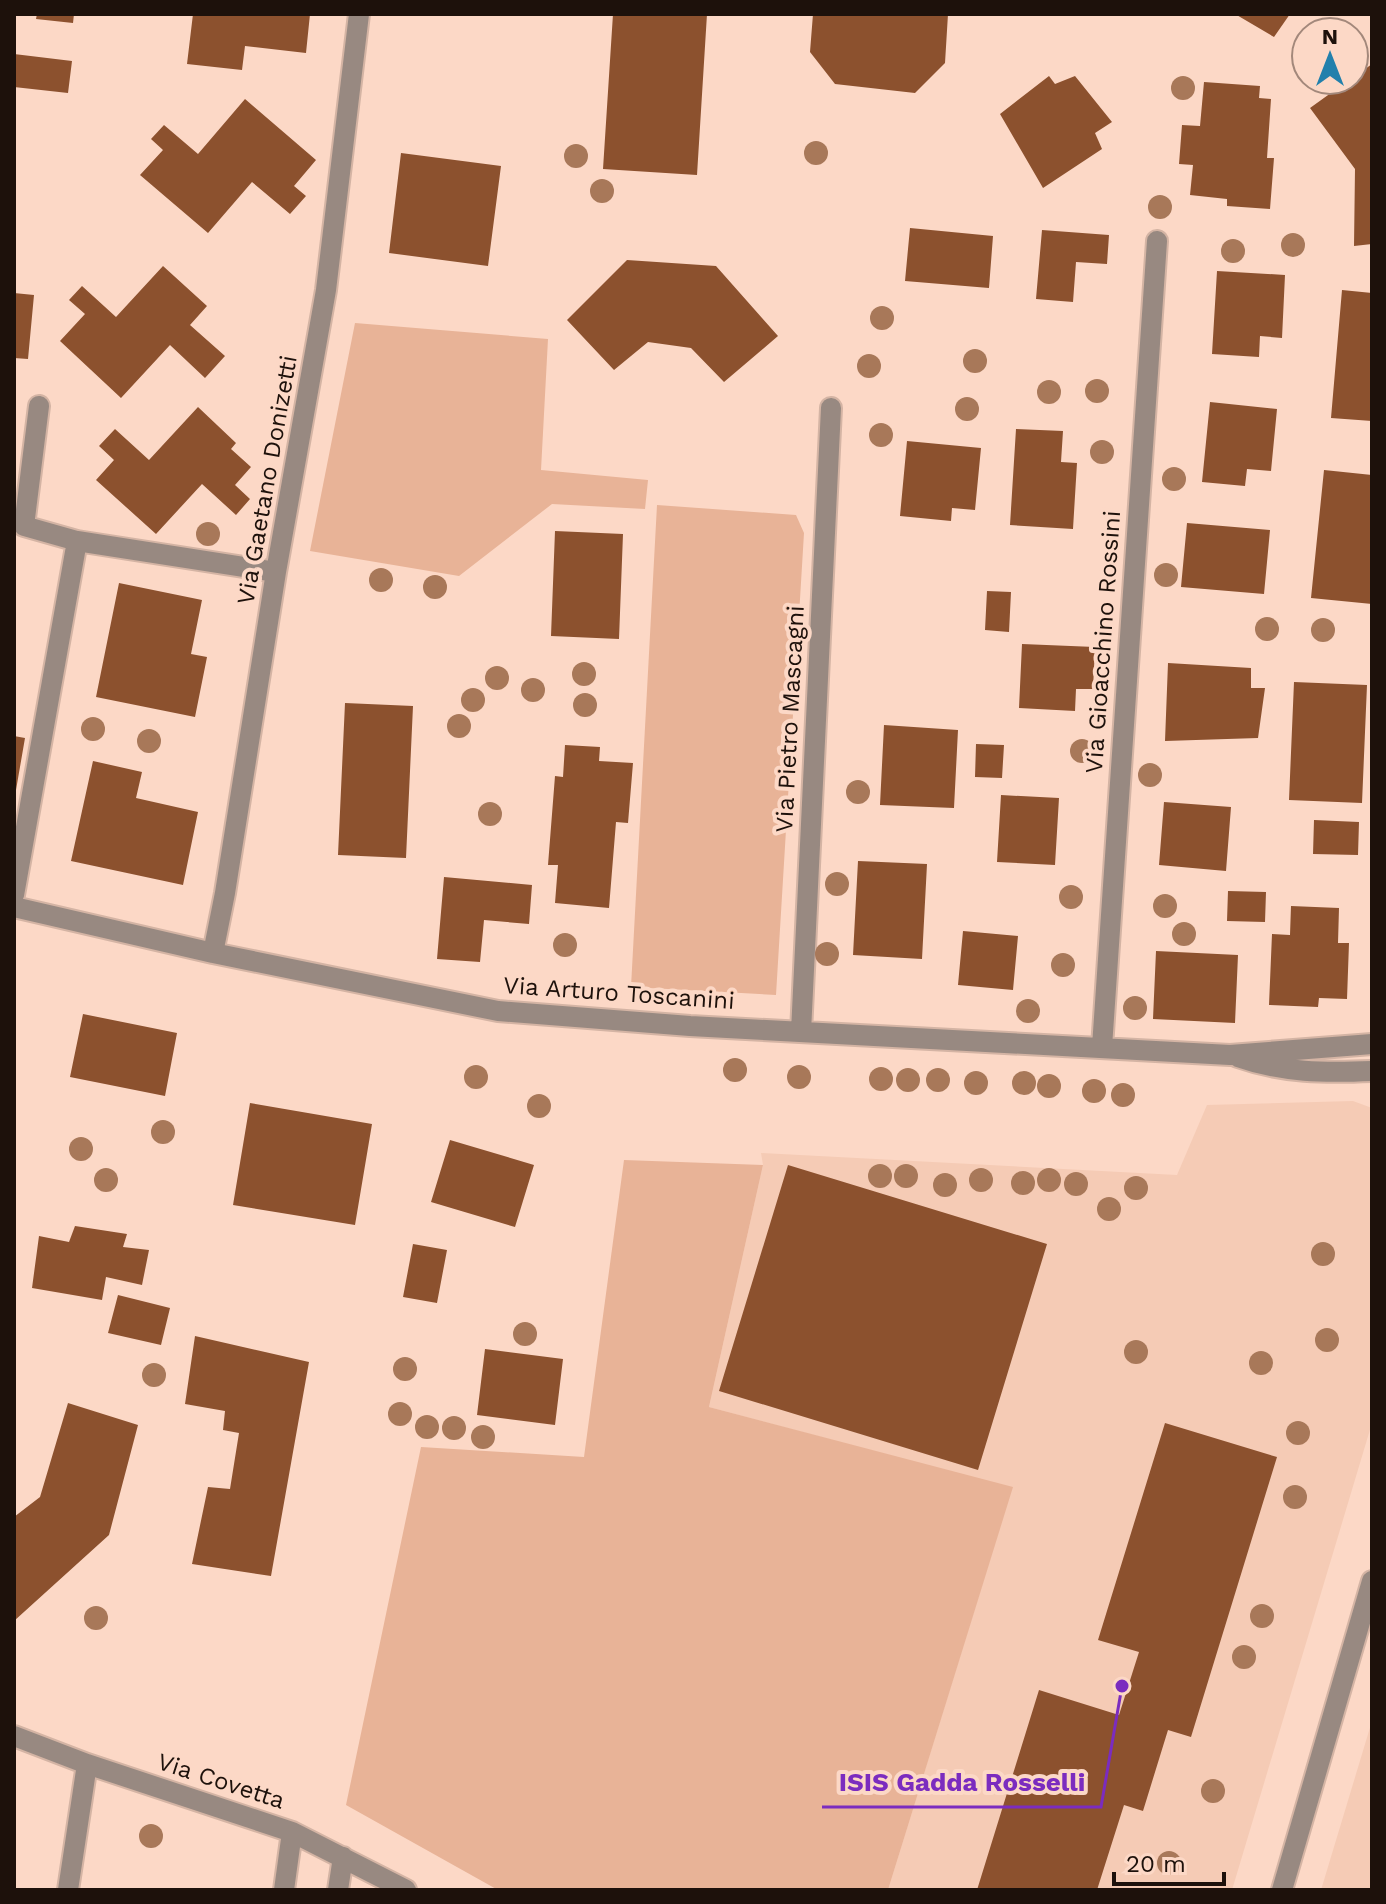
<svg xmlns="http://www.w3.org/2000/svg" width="1386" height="1904" font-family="'Work Sans',sans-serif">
<rect width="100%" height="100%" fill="#fcd8c6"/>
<path fill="#f5cbb5" d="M1353,1101L1372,1108V1423L1232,1890H888L1012,1488L709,1407L763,1165L761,1153L1177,1175L1207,1105Z
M1372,1721V1890H1321Z"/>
<path fill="#e8b397" d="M355,323L548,339L541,470L648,480L645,509L552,504L459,576L310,551Z
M657,505L796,515L804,533L776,995L631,987Z
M624,1160L763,1165L709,1407L1013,1487L888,1890H498L346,1805L421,1447L584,1457Z"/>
<path fill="#8c512e" d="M37,14H74L73,23L36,19Z
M193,14H310L306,53L245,46L242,70L187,64Z
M613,14H707L697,175L603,169Z
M813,14H948L945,63L915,93L835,84L810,52Z
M1235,14H1290L1274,37Z
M14,54L72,61L68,93L14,87Z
M1372,64V244L1354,246L1355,169L1310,108L1349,80H1354V77Z
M1049,76L1055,84L1075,76L1112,122L1095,133L1102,149L1043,188L1000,114Z
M1204,82L1260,86L1259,98L1271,99L1267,158H1274L1270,209L1227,206V199L1190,195L1193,165L1179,164L1182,125L1200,126Z
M245,99L316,160L294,186L306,196L290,214L252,182L208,233L140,175L163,150L151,139L164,125L198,154Z
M401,153L501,166L488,266L389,253Z
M910,228L993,236L989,288L905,281Z
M1042,230L1109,235L1107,264L1076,262L1073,302L1036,299Z
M627,260L716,266L778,336L724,382L691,348L648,342L614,370L567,320Z
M163,266L207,306L190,325L225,356L205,378L170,345L121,398L60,341L85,314L69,300L82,286L116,317Z
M1217,271L1285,275L1282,338L1260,336L1259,357L1212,354Z
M1342,290L1372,293V421L1331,418Z
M14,293L34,295L28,359L14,358Z
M1210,402L1277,409L1271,471L1247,469L1245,486L1202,482Z
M198,407L236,443L231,449L251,467L235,485L250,499L236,515L202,484L156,534L96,480L114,460L99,446L115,429L149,460Z
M1016,429L1063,431L1061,462L1077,463L1073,529L1010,525Z
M907,441L981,448L975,510L952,508L951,521L900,516Z
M1324,470L1372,475V604L1311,598Z
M1187,523L1270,530L1264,594L1181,587Z
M555,531L623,534L619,639L551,636Z
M119,583L202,600L191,654L207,657L195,717L96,697Z
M987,591L1011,592L1009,632L985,630Z
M1022,644L1095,647L1093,689H1076L1075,711L1019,708Z
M1168,663L1251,668V688H1265L1258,738L1165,741Z
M1294,682L1367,685L1362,803L1289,800Z
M345,703L413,706L406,858L338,855Z
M884,725L958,730L954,808L880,805Z
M14,736L25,738L16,790H14Z
M976,744L1004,745L1002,778L975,777Z
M565,745L600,747L599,761L633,763L628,823L616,822L609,908L555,903L558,865H548L555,776L563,777Z
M93,761L142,772L136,798L198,812L183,885L71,861Z
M1001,795L1059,798L1055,865L997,862Z
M1164,802L1231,807L1226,871L1159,865Z
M1314,820L1359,822L1358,855L1313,854Z
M858,861L927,864L922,959L853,955Z
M444,877L532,885L529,924L484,920L480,962L437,959Z
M1228,891L1266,892L1265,922L1227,921Z
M1291,906L1339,908L1338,943H1349L1347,999L1319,998L1318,1007L1269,1005L1272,934L1290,935Z
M963,931L1018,936L1013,990L958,985Z
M1156,951L1238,955L1235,1023L1153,1019Z
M83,1014L177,1033L165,1096L70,1077Z
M250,1103L372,1124L355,1225L233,1205Z
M450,1140L534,1165L515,1227L431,1202Z
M788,1165L1047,1244L978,1470L719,1391Z
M75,1226L127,1234L123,1247L149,1250L142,1285L106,1277L102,1300L32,1288L39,1236L69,1242Z
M413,1244L447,1250L437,1303L403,1297Z
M118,1295L170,1308L161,1345L108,1333Z
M195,1336L309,1362L271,1576L192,1564L208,1487L230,1489L239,1433L223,1430L225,1411L185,1404Z
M485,1349L563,1359L555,1425L477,1415Z
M68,1403L138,1425L109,1535L14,1621V1517L40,1497Z
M1165,1423L1277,1457L1191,1737L1168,1730L1143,1811L1124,1805L1097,1890H977L1039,1690L1119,1715L1139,1652L1098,1640Z"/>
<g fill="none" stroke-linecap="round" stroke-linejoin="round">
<defs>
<path id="minor" d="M39,406L24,526L77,541
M14,895L77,541L276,572
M14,907L213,953L498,1011L690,1026L1230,1055L1372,1044
M213,953L225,893L276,572L326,290L359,14
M801,1032L831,408
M1102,1047L1157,241
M1238,1057C1283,1073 1325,1073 1372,1071
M14,1736L87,1764L292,1832L406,1890
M68,1890L87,1764
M284,1890L292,1832
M338,1890L343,1857
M1282,1890L1372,1581"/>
</defs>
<use href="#minor" stroke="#d4b4a4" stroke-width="24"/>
<use href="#minor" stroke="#988981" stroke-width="20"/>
</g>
<g fill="#a87859">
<circle cx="1183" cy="88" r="12"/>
<circle cx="816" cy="153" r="12"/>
<circle cx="576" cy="156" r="12"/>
<circle cx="602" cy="191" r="12"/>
<circle cx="1160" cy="207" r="12"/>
<circle cx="1293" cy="245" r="12"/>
<circle cx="1233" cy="251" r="12"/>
<circle cx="882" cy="318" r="12"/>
<circle cx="975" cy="361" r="12"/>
<circle cx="869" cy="366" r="12"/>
<circle cx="1097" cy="391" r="12"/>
<circle cx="1049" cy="392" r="12"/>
<circle cx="967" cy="409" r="12"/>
<circle cx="881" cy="435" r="12"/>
<circle cx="1102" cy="452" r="12"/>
<circle cx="1174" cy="479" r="12"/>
<circle cx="208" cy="534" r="12"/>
<circle cx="1166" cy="575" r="12"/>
<circle cx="381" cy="580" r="12"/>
<circle cx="435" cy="587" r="12"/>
<circle cx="1267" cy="629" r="12"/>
<circle cx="1323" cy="630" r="12"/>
<circle cx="584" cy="674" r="12"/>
<circle cx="497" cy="678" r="12"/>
<circle cx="533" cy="690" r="12"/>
<circle cx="473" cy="700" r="12"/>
<circle cx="585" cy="705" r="12"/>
<circle cx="459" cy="726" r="12"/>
<circle cx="93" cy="729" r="12"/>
<circle cx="149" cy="741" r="12"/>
<circle cx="1082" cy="751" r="12"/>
<circle cx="1150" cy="775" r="12"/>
<circle cx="858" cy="792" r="12"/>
<circle cx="490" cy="814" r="12"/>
<circle cx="837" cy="884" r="12"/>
<circle cx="1071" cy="897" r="12"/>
<circle cx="1165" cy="906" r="12"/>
<circle cx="1184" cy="934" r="12"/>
<circle cx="565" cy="945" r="12"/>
<circle cx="827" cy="954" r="12"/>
<circle cx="1063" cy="965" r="12"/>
<circle cx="1135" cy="1008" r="12"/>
<circle cx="1028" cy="1011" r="12"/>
<circle cx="735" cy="1070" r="12"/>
<circle cx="476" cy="1077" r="12"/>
<circle cx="799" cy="1077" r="12"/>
<circle cx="881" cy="1079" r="12"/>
<circle cx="908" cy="1080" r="12"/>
<circle cx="938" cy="1080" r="12"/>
<circle cx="976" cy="1083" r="12"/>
<circle cx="1024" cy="1083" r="12"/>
<circle cx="1049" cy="1086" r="12"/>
<circle cx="1094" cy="1091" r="12"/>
<circle cx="1123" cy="1095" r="12"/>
<circle cx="539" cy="1106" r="12"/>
<circle cx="163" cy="1132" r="12"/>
<circle cx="81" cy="1149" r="12"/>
<circle cx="880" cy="1176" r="12"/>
<circle cx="906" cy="1176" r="12"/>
<circle cx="106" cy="1180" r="12"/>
<circle cx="981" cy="1180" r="12"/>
<circle cx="1049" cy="1180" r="12"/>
<circle cx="1023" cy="1183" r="12"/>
<circle cx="1076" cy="1184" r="12"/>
<circle cx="945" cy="1185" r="12"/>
<circle cx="1136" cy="1188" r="12"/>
<circle cx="1109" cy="1209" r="12"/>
<circle cx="1323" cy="1254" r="12"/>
<circle cx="525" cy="1334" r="12"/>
<circle cx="1327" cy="1340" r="12"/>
<circle cx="1136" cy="1352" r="12"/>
<circle cx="1261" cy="1363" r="12"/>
<circle cx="405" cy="1369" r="12"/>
<circle cx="154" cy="1375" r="12"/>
<circle cx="400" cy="1414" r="12"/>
<circle cx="427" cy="1427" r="12"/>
<circle cx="454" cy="1428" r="12"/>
<circle cx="1298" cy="1433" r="12"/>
<circle cx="483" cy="1437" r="12"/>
<circle cx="1295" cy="1497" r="12"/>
<circle cx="1262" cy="1616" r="12"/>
<circle cx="96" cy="1618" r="12"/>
<circle cx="1244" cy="1657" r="12"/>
<circle cx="1213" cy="1791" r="12"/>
<circle cx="151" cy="1836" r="12"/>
<circle cx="1169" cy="1863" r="12"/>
</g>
<g text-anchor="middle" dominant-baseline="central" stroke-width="8" stroke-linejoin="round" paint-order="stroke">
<g font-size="24" fill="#1d110b" stroke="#fcd8c6">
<text transform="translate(267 480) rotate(-80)">Via Gaetano Donizetti</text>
<text transform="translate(1103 642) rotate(-86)">Via Gioacchino Rossini</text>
<text transform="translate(790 719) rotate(-87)">Via Pietro Mascagni</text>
<text transform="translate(619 993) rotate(4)">Via Arturo Toscanini</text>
<text transform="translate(221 1781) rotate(18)">Via Covetta</text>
</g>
</g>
<path fill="none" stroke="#7b2cbf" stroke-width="3" d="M1122 1686L1101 1807H822"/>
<circle fill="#7b2cbf" stroke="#fcd8c6" stroke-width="3" cx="1122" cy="1686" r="8"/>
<g font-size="26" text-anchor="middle" font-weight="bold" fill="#7b2cbf" stroke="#fcd8c6" stroke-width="8" stroke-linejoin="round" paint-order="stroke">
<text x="962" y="1791">ISIS Gadda Rosselli</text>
</g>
<rect width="1386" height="1904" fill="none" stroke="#1d110b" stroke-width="32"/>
<g transform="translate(1330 56)"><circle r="38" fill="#fcd8c6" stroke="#a3887b" stroke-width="2"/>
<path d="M0-6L14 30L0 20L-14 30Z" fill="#2280ac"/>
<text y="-12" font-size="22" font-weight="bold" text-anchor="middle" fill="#1d110b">N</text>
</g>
<path d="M1114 1872v12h110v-12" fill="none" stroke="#1d110b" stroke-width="4"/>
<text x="1126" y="1872" font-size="24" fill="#1d110b" stroke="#fcd8c6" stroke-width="6" paint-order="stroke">20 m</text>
</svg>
